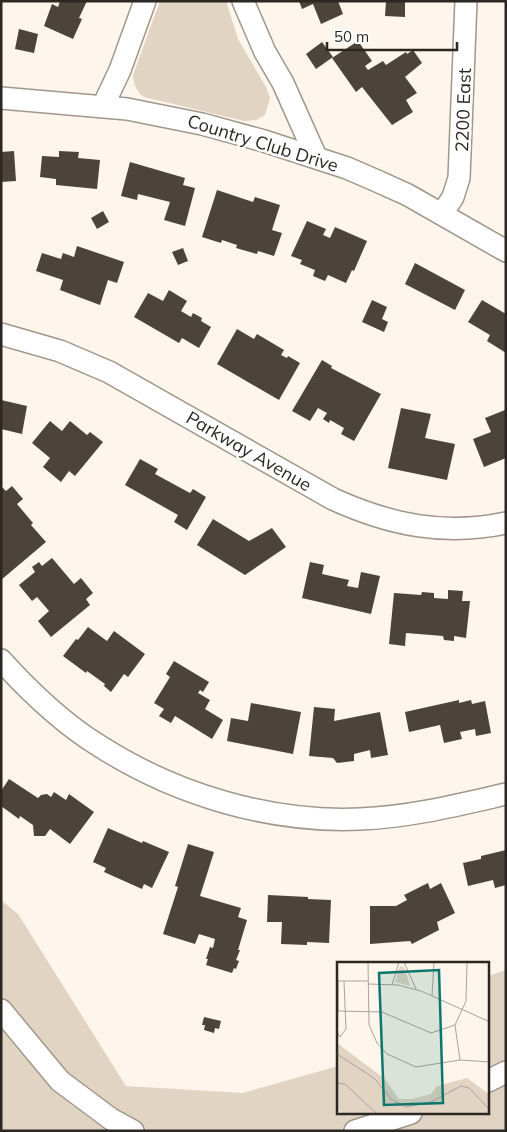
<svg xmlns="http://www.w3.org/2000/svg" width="507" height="1132" font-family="Mulish,sans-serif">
<rect width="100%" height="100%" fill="#fef6ec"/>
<path fill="#e2d4c3" d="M160,1H226L238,39L266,87L270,98L265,115L256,120L244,121L144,97C136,91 134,85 133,75Z
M1,900L18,914L126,1086L243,1093L338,1066V1113H488V976L506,970V1131H1Z"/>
<path fill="#4c443a" d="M60,1H87L79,18L82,19L73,39L44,26L52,4L58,7Z
M299,1H338L343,14L321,24L313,4L302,9Z
M386,1H405V17L385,16Z
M19,29L38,34L34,53L15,49Z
M358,41L372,61L365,66L368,70L383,61L386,65L406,52L407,54L413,50L422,63L405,77L417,93L406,100L413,112L392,125L362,87L356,92L332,58Z
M322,42L333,57L316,69L306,54Z
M14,151L16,181L1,182V152Z
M59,151L79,152L78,158L100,160L97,189L56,185V179L40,177L42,156L59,157Z
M130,162L185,178L183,185L195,188L185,226L164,220L170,202L138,194L137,200L121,196Z
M217,190L253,202L255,197L280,205L272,230L282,233L274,256L258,251L257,254L236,248L237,245L222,240L221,243L202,237Z
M103,211L109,222L97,229L91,218Z
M307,221L326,229L323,235L330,238L335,227L367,241L354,271L352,270L346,283L328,275L325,281L313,276L315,270L300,264L302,260L291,256Z
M77,246L124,262L117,283L108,280L100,305L60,290L63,280L36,271L42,253L61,259L63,253L74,257Z
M183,248L188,261L178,265L172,252Z
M415,263L465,290L455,310L405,284Z
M169,290L187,301L181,311L191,317L193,313L202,318L201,321L211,327L199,348L182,338L179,343L134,317L148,293L163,301Z
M372,300L387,307L382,319L388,322L384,332L362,322Z
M482,300L506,314V353L487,341L490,335L468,322Z
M237,329L254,339L257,334L284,350L281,355L287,358L288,356L300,363L279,400L217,364Z
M322,360L332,366L331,368L381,394L354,441L341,434L344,428L330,420L329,423L323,419L327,413L318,408L310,421L292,411Z
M1,400L27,406L22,434L1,429Z
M401,408L431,414L425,438L455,444L447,480L388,468Z
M505,410L506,458L484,467L473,439L491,432L485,418Z
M50,421L62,431L70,421L87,435L90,432L103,442L75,476L69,471L61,482L43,467L50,458L32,443Z
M140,459L158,469L155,474L190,493L193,489L206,497L187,530L174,522L178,515L125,485Z
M1,486L6,491L12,486L23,499L17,504L33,523L31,525L46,542L1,580Z
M213,519L249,541L272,528L286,547L245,575L197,545Z
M52,558L74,584L81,578L93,593L86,599L90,605L51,637L38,621L49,611L37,597L32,601L19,585L35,572L32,567L39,562L42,566Z
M310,562L324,565L322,574L349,580L347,586L358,588L361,572L380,576L371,614L302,598Z
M448,590L463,591L462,601H470L466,638L454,636V641L444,640L443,636L406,633L405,646L389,644L394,593L421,595L422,592L434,593V598L448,599Z
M88,627L107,641L114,631L145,654L128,677L124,674L111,692L104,686L105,684L87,671L86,673L63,656L76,639L78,640Z
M174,661L209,682L203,692L200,690L198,693L210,700L205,709L223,720L212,739L175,716L171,723L159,716L164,709L154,703L170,677L166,674Z
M459,700V703L471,700L472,704L485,701L491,733L476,736L475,729L460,732L462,739L444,743L440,725L409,732L405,712Z
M251,703L301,712L293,754L227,741L231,718L248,721Z
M314,707L335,709L334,721L380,712L388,755L371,758L370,750L354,754V761L337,763L333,758L309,756Z
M9,779L38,798L41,795L47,794L51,797L54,792L66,800L69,794L94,812L70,844L50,829L45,836H34L33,825L20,816L19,819L1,806V791Z
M108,828L142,843L143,841L169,852L152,888L144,884L142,889L104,872L106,868L93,862Z
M188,844L214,852L200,896L241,908L238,917L247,920L238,950H240L236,960L239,961L236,969L234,968L232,973L206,965L208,959H206L210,947L213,948L215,939L199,934L195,944L163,934L178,887L175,886Z
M506,850V885L495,888L493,880L468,886L463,863L481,859V856Z
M428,883L430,889L441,883L455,913L437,922L439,930L412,944L410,941L370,944V906H396L407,900L404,895Z
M268,895L308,897V899L331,900L329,943L307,942V945L281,944L282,922H267Z
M204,1017L221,1021L219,1029L215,1028L214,1033L204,1030L205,1025H202Z"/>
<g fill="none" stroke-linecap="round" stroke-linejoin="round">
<defs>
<path id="minor" d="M243,1L265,52L283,83L316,157
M1,98L127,109L202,124L264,141L347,168L377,181L408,195L506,251
M103,106L120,70L145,1
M442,214L453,197L459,178L466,1
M1,334L60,351L109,372L333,499C390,525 444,536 506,523
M1,660C30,692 61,722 98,745C174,794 269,823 360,819C410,817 458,805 506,794
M1,1010L60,1081L111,1119L133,1131
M488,1081L506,1072
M355,1131L411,1113"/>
</defs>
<use href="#minor" stroke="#a0978b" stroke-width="24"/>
<use href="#minor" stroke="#fff" stroke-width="21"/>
</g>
<g text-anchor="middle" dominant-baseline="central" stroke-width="5" stroke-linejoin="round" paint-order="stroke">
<g font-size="18" fill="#2b2722" stroke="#fff">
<text transform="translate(463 110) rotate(-88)">2200 East</text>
<text transform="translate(263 143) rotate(17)">Country Club Drive</text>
<text transform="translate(249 451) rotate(30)">Parkway Avenue</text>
</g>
</g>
<g transform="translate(337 962)">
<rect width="152" height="152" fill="#fef6ec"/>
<path d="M63,4L67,5L73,24L58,20ZM0,81L48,117L62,137H75L94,132L100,124L130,116L152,132V152H7L0,148Z" fill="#e2d4c3"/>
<path fill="none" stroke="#aaa39b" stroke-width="1" d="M31,0L32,63L40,81L50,92L79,105L123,98L153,100M67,0L79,27M31,22L61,23L84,29L153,60M55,23L62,0M95,34L97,0M0,49L45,50L94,71L118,63M1,49V19H7M0,70L3,75L9,67L7,19H31M0,92L38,117L54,137L69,145L94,140L124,124L132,126L153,148M123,98L118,63L129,39L130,0M0,121L8,122L40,152"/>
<path fill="#0f766e" fill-opacity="0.15" stroke="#0f766e" stroke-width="2.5" d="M102,8L106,141L47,143L42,11Z"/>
<rect width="152" height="152" fill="none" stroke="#2b2722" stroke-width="2.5"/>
</g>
<rect width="507" height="1132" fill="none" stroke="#2b2722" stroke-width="5"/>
<path d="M327 42v8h130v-8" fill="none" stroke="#2b2722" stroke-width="2.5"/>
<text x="334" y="42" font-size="15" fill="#2b2722" stroke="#ffffff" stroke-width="4" paint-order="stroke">50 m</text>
</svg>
